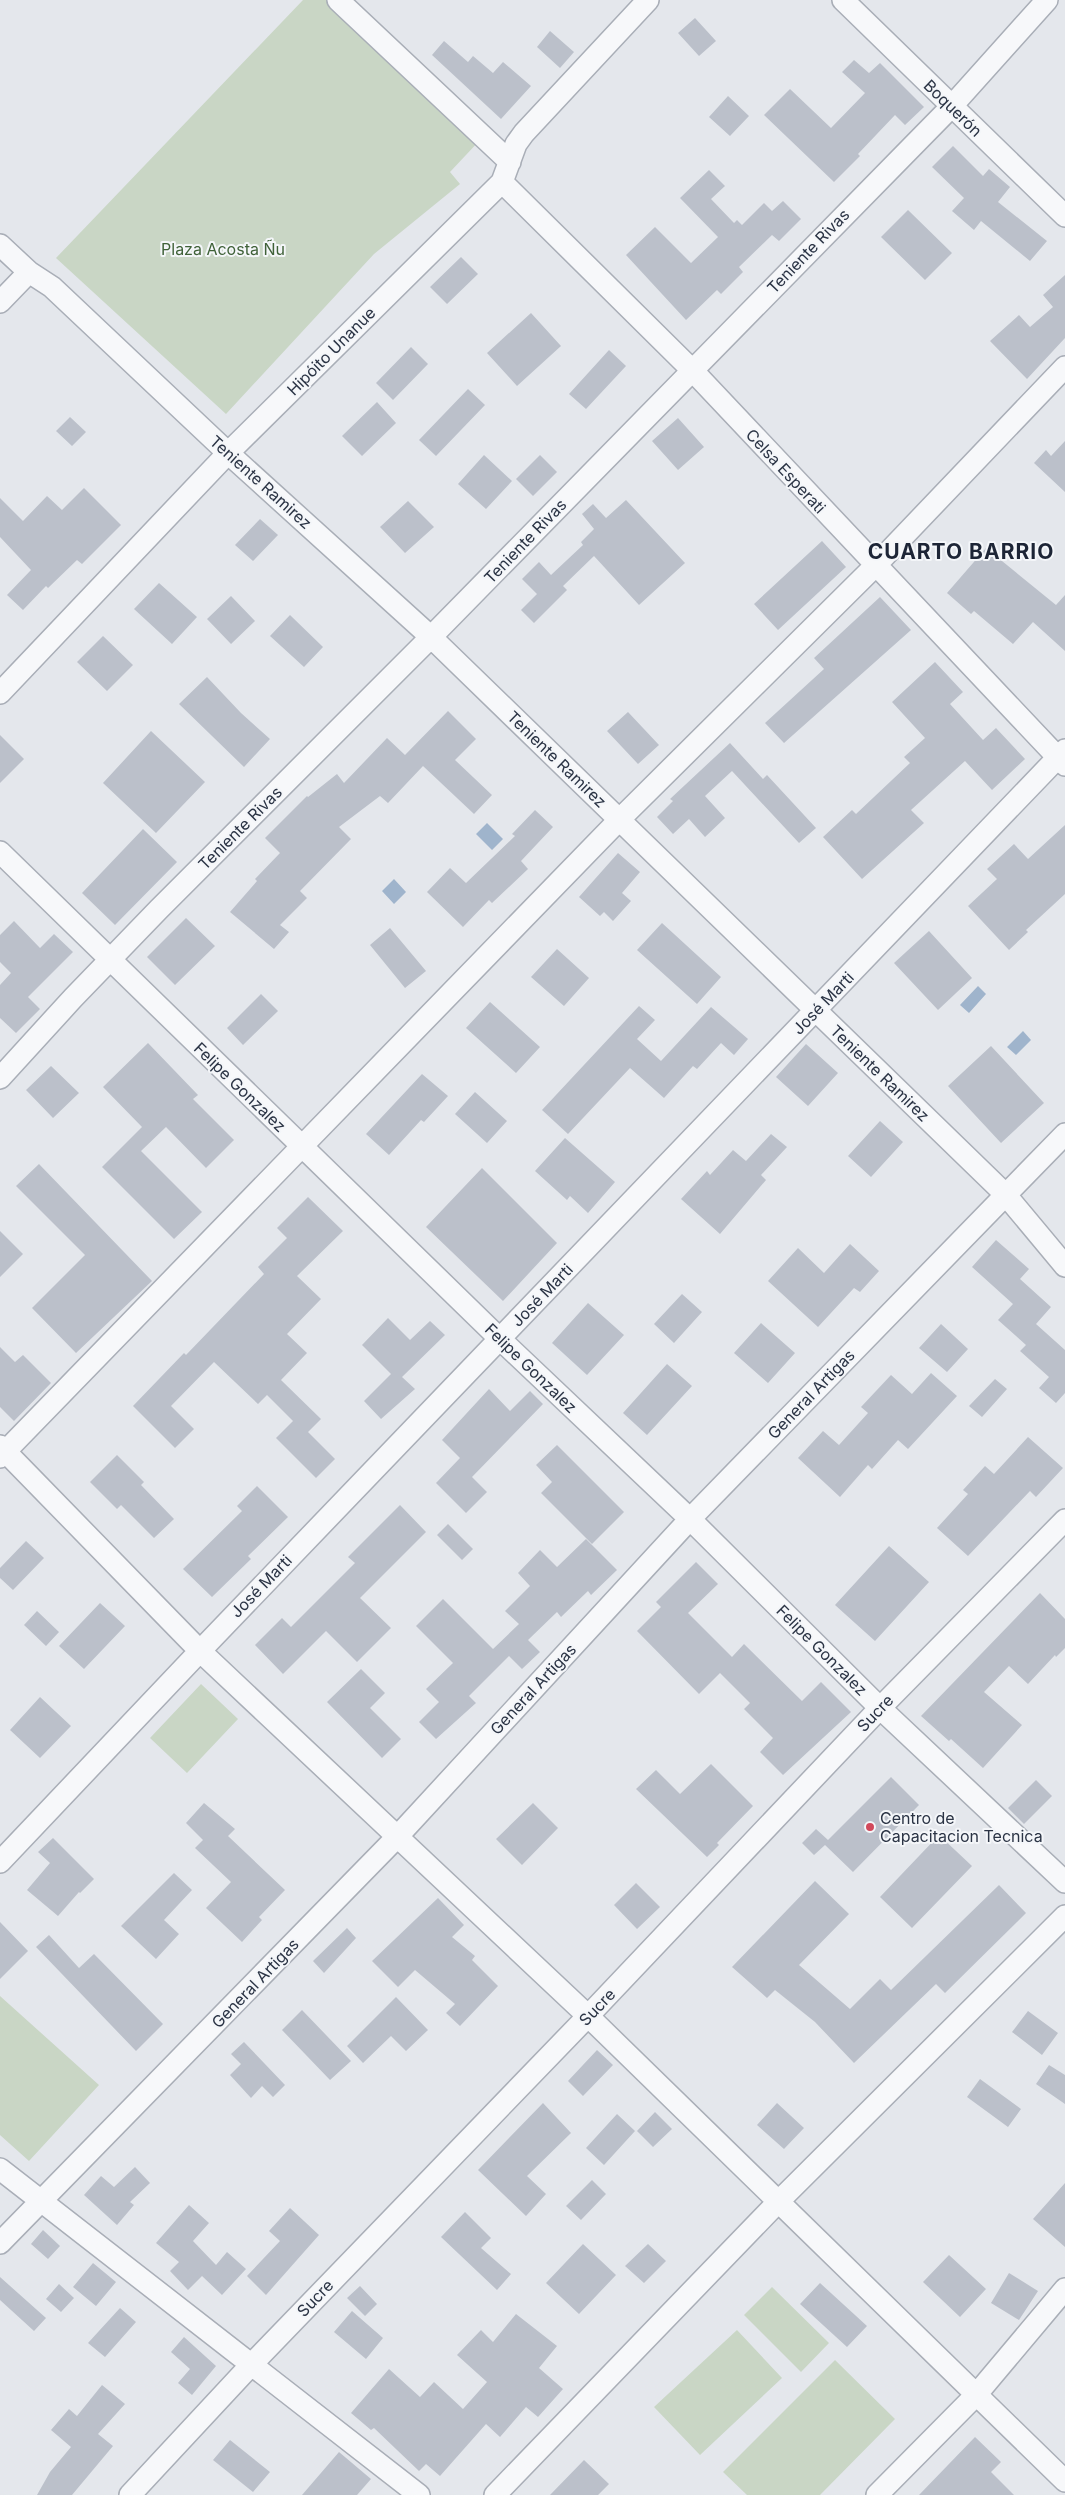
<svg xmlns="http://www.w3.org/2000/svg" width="1065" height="2495" font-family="Inter,sans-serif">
<rect width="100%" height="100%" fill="#e4e7ec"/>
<path fill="#c9d6c5" d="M303,0H330L481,139L450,172L460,184L374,254L226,414L56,258Z
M201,1684L238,1719L187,1773L150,1738Z
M0,1996L99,2085L29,2161L0,2135Z
M772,2287L829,2343L801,2372L744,2315Z
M737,2330L782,2378L700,2455L654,2407Z
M835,2360L895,2419L820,2495H747L723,2472Z"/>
<path fill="#9fb4cc" d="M487,823L503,839L492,850L476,834Z
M394,879L406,892L394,904L382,891Z
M978,986L986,994L969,1013L960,1005Z
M1023,1031L1031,1040L1016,1055L1007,1047Z"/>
<path fill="#bbc0ca" d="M695,18L716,41L699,56L678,33Z
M550,31L574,52L560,68L537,47Z
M444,41L468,62L473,56L493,73L503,62L531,86L501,119L432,55Z
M854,60L869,73L880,63L924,107L905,125L895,115L858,154L860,156L834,182L764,115L790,89L831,128L865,93L842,72Z
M728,96L749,116L730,136L709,117Z
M953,146L983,176L989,169L1010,187L998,202L1047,241L1030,261L981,221L974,230L952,211L964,198L932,167Z
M709,170L725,186L711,199L734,223L737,220L742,225L764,203L772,211L783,201L801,219L779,241L772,235L739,267L743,272L721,294L717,290L686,320L626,255L655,227L691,263L718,237L680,198Z
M908,210L952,253L925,280L881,237Z
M461,257L478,274L447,304L430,287Z
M1065,275V338L1027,379L990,341L1019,315L1030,327L1053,307L1043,295Z
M531,313L561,346L517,386L487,353Z
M411,347L428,364L393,400L376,383Z
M609,350L626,366L586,409L569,394Z
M468,389L485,405L436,456L419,440Z
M377,402L396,423L362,456L342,436Z
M70,417L86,432L72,446L56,431Z
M678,418L704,447L678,470L652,441Z
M1065,441V492L1034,463L1046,450L1051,456Z
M484,455L512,481L486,509L458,484Z
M540,455L557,472L533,496L516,479Z
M84,488L121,525L82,564L77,560L48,588L46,586L23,610L7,595L31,570L0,537V498L23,521L47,496L62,510Z
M626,500L685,563L639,605L594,556L563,586L567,590L534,623L521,610L537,594L522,579L539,562L551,575L583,545L581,542L594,529L582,514L593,504L606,518Z
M408,501L434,527L405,553L380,527Z
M260,519L278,535L253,561L235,545Z
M822,541L846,567L778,630L754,604Z
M986,548L1056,605L1065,595V651L1033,622L1013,644L974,611L971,614L947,593Z
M159,583L197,617L172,644L134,609Z
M231,596L255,621L231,644L207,619Z
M880,597L911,630L784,743L765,723L824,669L814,658Z
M290,615L323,647L304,667L270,636Z
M103,636L133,665L107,691L77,662Z
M935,662L963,692L950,704L983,740L996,728L1025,759L992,790L965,761L911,810L924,823L862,879L823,837L852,810L856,814L910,763L904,757L925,738L892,702Z
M207,677L241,713L270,739L244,767L179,704Z
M448,711L476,739L455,760L492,795L474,814L423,766L388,803L380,796L339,827L351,839L300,891L307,898L280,925L289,932L274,949L230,912L257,881L255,879L280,853L265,838L307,796L308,797L337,774L344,783L387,738L405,755Z
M628,712L659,745L638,764L607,731Z
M151,731L205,782L156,833L103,783Z
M0,735L24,759L0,783Z
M730,743L763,779L767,775L816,828L799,843L732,771L705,796L725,818L705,837L689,819L673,834L657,817L673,801L670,799Z
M535,810L553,827L521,861L528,869L492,903L489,900L463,927L427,892L450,868L466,883L515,836L512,834Z
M1065,825V894L1026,930L1028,932L1009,950L968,906L997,879L987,869L1014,844L1028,859Z
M143,829L177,862L115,925L82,893Z
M618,853L640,872L622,893L631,901L613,921L604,912L600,916L579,897Z
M186,918L215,946L175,985L147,957Z
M14,921L40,948L54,934L73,952L28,997L40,1009L16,1033L0,1018V985L11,973L0,962V935Z
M662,923L721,977L697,1004L637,950Z
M390,928L426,971L405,988L370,945Z
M929,931L972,978L938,1010L894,963Z
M557,949L589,978L564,1006L531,977Z
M261,994L278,1011L243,1045L227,1028Z
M490,1002L540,1047L516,1073L466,1028Z
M639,1006L655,1020L637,1039L661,1061L711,1007L748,1039L734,1055L721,1043L697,1069L693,1066L664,1098L630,1068L568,1134L542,1110Z
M148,1043L198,1095L193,1099L234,1140L206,1168L166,1127L141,1151L202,1212L174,1239L102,1167L142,1127L103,1087Z
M806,1044L838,1073L808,1106L776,1077Z
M991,1046L1044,1103L1001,1143L948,1086Z
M51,1066L79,1093L53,1118L26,1090Z
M422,1074L448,1096L424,1122L421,1120L389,1155L366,1134Z
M475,1092L507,1121L487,1143L455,1114Z
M880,1121L903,1142L871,1177L848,1156Z
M771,1134L787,1147L761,1175L766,1180L720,1234L681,1199L707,1171L710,1175L733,1150L746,1161Z
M565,1138L615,1182L588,1213L570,1196L567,1200L535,1171Z
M39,1164L152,1281L76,1353L32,1308L85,1255L16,1186Z
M482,1168L557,1243L503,1301L426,1227Z
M308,1197L343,1231L297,1276L321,1299L287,1334L307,1353L281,1380L321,1419L308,1432L335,1459L316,1478L276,1438L293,1421L267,1395L258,1404L214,1362L171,1406L194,1429L175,1448L133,1406L184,1353L186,1355L264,1274L258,1267L287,1238L277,1228Z
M0,1231L23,1254L0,1277Z
M996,1240L1029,1269L1020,1279L1051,1307L1036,1324L1065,1350V1393L1056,1403L1039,1388L1049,1377L1020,1351L1026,1345L998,1320L1013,1304L972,1267Z
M850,1244L879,1271L860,1292L854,1288L818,1327L768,1281L798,1248L824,1273Z
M682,1294L702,1312L674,1343L654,1324Z
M588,1303L624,1335L587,1375L552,1343Z
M388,1318L410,1340L430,1321L445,1335L402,1377L415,1389L381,1419L364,1401L391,1374L362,1345Z
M761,1323L795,1353L768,1383L734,1353Z
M941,1324L968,1349L947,1372L919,1348Z
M0,1347L15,1362L23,1355L51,1383L14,1421L0,1407Z
M667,1364L692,1386L647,1435L623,1413Z
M931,1373L957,1396L908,1449L898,1440L872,1469L868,1465L840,1497L798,1458L823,1431L839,1445L868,1413L861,1407L891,1375L912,1394Z
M995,1379L1007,1389L982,1417L969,1406Z
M489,1389L510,1411L530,1391L543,1404L472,1477L487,1492L466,1513L436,1483L460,1458L442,1440Z
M1028,1437L1063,1468L1036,1497L1030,1491L968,1556L937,1528L968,1494L963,1490L985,1466L994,1474Z
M557,1445L624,1512L592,1544L541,1493L552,1482L536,1465Z
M117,1455L144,1482L141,1485L174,1519L154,1538L121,1505L117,1509L90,1482Z
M257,1486L288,1517L248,1556L251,1559L212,1597L183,1569L242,1511L237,1506Z
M400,1505L426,1532L360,1598L391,1628L357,1662L326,1631L283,1674L255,1645L282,1618L291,1627L355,1563L348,1557Z
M448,1524L473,1549L462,1560L437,1535Z
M586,1539L617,1570L591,1595L588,1591L561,1617L557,1612L528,1640L540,1652L522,1669L509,1656L469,1696L476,1703L436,1739L419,1722L439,1702L426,1689L453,1663L416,1626L443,1599L493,1649L519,1624L505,1611L530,1586L518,1573L540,1550L557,1567Z
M26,1541L44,1558L13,1590L0,1578V1568Z
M889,1546L929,1582L875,1641L835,1605Z
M696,1562L718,1584L688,1613L732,1657L744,1644L802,1701L821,1682L851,1712L783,1775L760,1752L773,1738L744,1709L750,1703L720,1673L699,1694L637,1631L661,1607L656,1602Z
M1040,1593L1065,1619V1648L1056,1657L1055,1655L1028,1684L1009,1666L984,1692L1022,1725L983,1768L951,1739L949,1741L921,1716Z
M100,1603L125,1626L84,1669L59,1646Z
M37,1611L59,1632L46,1646L24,1625Z
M361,1669L385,1693L370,1708L401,1739L382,1758L327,1702Z
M40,1697L71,1726L40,1758L10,1730Z
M711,1764L753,1806L717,1843L719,1845L707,1857L636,1789L656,1770L680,1794Z
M891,1777L919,1805L853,1872L825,1845L814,1855L802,1843L816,1829L828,1840Z
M1036,1780L1052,1796L1024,1824L1008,1808Z
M204,1803L235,1829L228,1836L285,1890L259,1917L262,1920L242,1942L206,1908L231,1882L195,1848L203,1840L186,1823Z
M533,1803L558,1828L522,1865L496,1839Z
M939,1835L972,1866L912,1928L880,1897Z
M53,1838L94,1879L80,1893L79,1892L58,1916L27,1890L50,1863L38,1852Z
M174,1873L192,1890L164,1920L179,1934L156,1959L121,1926Z
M815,1881L849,1914L799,1965L850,2009L880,1979L891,1990L999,1885L1026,1913L945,1993L936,1984L854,2063L815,2022L775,1990L767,1998L732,1967Z
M636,1883L660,1907L637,1929L614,1905Z
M438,1898L464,1925L452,1937L475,1956L472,1960L498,1986L460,2026L446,2013L455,2004L415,1970L398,1987L372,1961Z
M0,1922L28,1951L0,1979Z
M347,1928L356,1938L324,1973L313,1961Z
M49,1935L79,1968L94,1954L163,2024L136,2051L36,1947Z
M396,1997L428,2030L406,2051L391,2036L363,2063L347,2046Z
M302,2010L351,2061L330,2080L282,2030Z
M1028,2011L1058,2033L1042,2055L1012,2032Z
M244,2042L285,2085L273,2097L262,2086L251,2098L230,2075L241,2064L231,2054Z
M597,2050L613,2065L583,2096L568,2081Z
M1049,2065L1065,2075V2104L1036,2084Z
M980,2079L1021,2109L1008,2127L967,2097Z
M543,2103L571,2133L527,2176L546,2194L526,2216L478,2170Z
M777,2103L804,2128L784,2149L757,2125Z
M655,2112L672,2129L653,2147L637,2131Z
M617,2114L635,2131L604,2165L586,2148Z
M135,2167L150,2183L130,2202L134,2205L117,2225L84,2195L101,2176L114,2187Z
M592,2180L606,2194L581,2220L566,2206Z
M1065,2183V2247L1033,2219Z
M189,2205L209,2223L193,2241L216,2265L227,2252L246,2269L222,2295L202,2276L188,2290L170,2271L179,2262L156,2243Z
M290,2208L319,2235L266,2295L247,2276L280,2241L269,2231Z
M465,2212L491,2238L481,2248L511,2274L497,2290L441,2237Z
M43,2230L60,2246L48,2259L31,2244Z
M583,2244L616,2275L579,2314L546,2283Z
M648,2244L666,2261L644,2283L625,2266Z
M949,2255L986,2289L960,2317L923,2282Z
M93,2263L116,2282L96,2306L73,2287Z
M1009,2273L1038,2291L1019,2320L991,2303Z
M0,2277L46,2318L34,2331L0,2300Z
M820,2283L867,2326L847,2347L800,2304Z
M59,2284L74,2298L61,2312L46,2299Z
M360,2286L377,2304L365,2316L347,2298Z
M120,2308L136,2322L105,2357L88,2343Z
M352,2311L383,2338L366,2359L334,2332Z
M516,2314L557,2346L539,2368L563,2389L538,2417L526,2407L500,2437L486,2424L440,2476L426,2464L419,2471L374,2428L371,2430L351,2413L389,2369L420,2397L434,2382L463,2409L487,2382L457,2355L481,2330L493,2342Z
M184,2337L216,2366L192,2395L178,2383L190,2369L171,2352Z
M102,2385L125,2404L98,2434L113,2446L72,2495H37L50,2472L71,2447L51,2430L69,2409L77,2416Z
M975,2437L1001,2462L991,2472L1014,2495H919Z
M230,2440L270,2472L253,2492L213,2460Z
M339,2452L371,2479L357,2495H302Z
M584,2460L609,2484L598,2495H550Z"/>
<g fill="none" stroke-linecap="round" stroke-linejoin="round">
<defs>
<path id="minor" d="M338,0L510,162
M843,0L1065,216
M502,182L692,370L1065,765
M0,245L29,272L52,287L228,453L431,637L1005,1194L1065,1266
M0,302L29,272
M0,693L228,453L502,182L516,144L524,133L648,0
M0,852L500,1339L690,1519L880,1708L1065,1882
M0,1078L73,998L159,909L431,637L951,107L1047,0
M0,1446L200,1651L588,2016L1065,2481
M0,1457L619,820L875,566L1065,367
M0,1862L200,1651L1065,750
M0,2169L419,2495
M0,2243L397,1837L690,1519L1065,1134
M130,2495L250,2366L588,2016L880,1708L1065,1520
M495,2495L778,2202L1065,1916
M877,2495L976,2395L1065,2289"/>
</defs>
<use href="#minor" stroke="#a9aeb7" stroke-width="24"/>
<use href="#minor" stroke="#f7f8fa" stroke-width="21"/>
</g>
<circle fill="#d1495b" stroke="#f4f6f9" stroke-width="2" cx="870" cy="1827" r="5"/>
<g text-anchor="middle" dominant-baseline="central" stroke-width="4" stroke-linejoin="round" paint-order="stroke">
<g font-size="16" fill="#2b3445" stroke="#f4f6f9">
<text transform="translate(953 108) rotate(44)">Boquerón</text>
<text transform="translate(808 251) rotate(-46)">Teniente Rivas</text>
<text transform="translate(331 351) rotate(-45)">Hipóito Unanue</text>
<text transform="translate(786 471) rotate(47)">Celsa Esperati</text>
<text transform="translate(261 482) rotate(42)">Teniente Ramirez</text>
<text transform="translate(525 541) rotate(-46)">Teniente Rivas</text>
<text transform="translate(557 759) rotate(44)">Teniente Ramirez</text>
<text transform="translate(240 828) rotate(-45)">Teniente Rivas</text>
<text transform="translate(823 1003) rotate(-46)">José Marti</text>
<text transform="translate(880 1073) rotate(44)">Teniente Ramirez</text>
<text transform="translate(240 1087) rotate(44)">Felipe Gonzalez</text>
<text transform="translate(542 1295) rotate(-46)">José Marti</text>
<text transform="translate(531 1368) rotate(44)">Felipe Gonzalez</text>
<text transform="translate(811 1394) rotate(-46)">General Artigas</text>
<text transform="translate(261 1586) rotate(-46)">José Marti</text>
<text transform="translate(822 1650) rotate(45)">Felipe Gonzalez</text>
<text transform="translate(533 1689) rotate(-47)">General Artigas</text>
<text transform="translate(875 1713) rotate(-46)">Sucre</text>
<text transform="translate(255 1983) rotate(-46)">General Artigas</text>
<text transform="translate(597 2007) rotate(-46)">Sucre</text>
<text transform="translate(315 2298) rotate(-46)">Sucre</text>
</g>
<g font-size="16" fill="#3f6138" stroke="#f4f6f9">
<text x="223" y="249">Plaza Acosta Ñu</text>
</g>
<g font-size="16" fill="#2b3445" stroke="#f4f6f9" text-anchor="start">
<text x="880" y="1818">Centro de<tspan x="880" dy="18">Capacitacion Tecnica</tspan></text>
</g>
<g font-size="21" font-weight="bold" letter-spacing="1" fill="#1d2536" stroke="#f4f6f9">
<text x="961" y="551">CUARTO BARRIO</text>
</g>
</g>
</svg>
